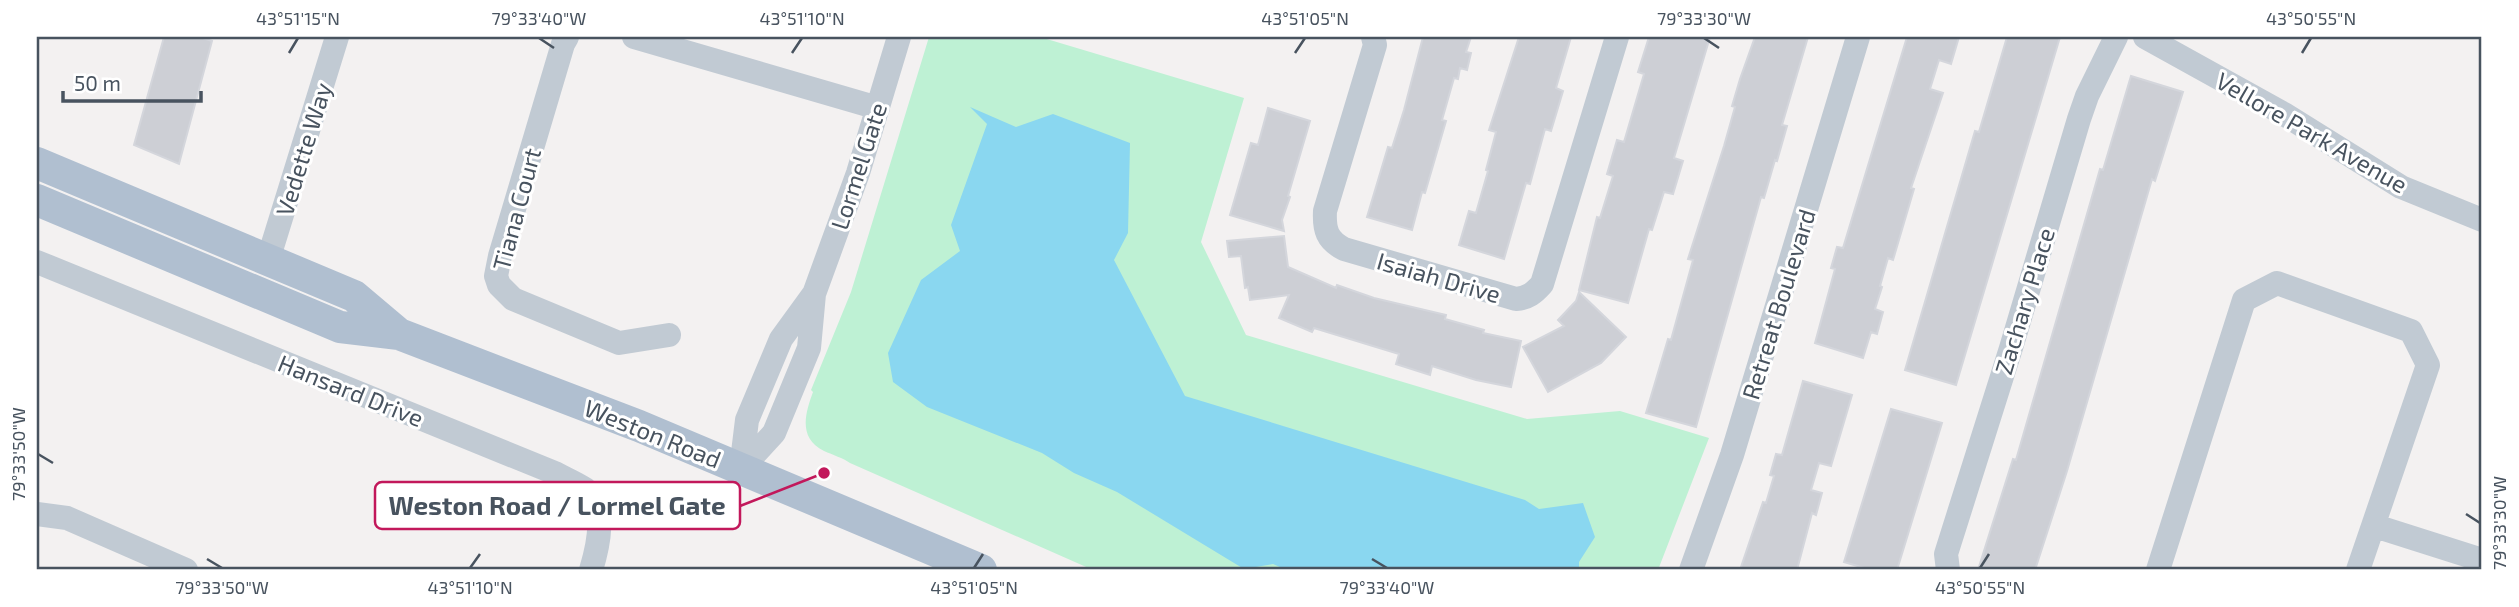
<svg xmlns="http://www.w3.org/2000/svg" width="2519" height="607" font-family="'Exo 2',sans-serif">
<rect width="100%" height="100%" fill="#f3f1f1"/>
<path fill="#bef1d4" d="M929,37H1040L1244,98L1201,242L1246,335L1527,419L1620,411L1709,438L1658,570H1093L850,463C843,458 833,455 824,451C798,438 805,414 813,392L811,390L851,292Z"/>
<path fill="#8ad7f0" d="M970,107L1016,127L1053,114L1130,143L1128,233L1114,260L1185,396L1525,500L1539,509L1583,503L1595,537L1579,562V570H1287L1273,564L1244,569L1117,492L1074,473L1042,453L927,407L893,382L888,353L921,280L960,251L951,225L987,124Z"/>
<path fill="#cdcfd5" stroke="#d4d6dc" stroke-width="2" d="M164,37H200L212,41L179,164L134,145Z
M1423,37H1471L1466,52L1471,53L1467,70L1460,68L1458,79L1454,78L1442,120L1446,121L1425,193L1422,192L1412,230L1367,217L1388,147L1392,148L1404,110Z
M1519,37H1571L1556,88L1563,91L1551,131L1545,129L1530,184L1526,183L1504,259L1459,245L1469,211L1476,213L1488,171L1486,170L1496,132L1489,130Z
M1649,37H1710L1674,158L1683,161L1673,194L1664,192L1652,230L1649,229L1628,303L1579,290L1597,217L1600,218L1613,176L1607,174L1617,140L1624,142L1644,74L1638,72Z
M1755,37H1808L1782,125L1787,126L1777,161L1775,160L1764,198L1761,197L1696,427L1646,413L1668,339L1671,340L1693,260L1688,259L1724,146L1735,107L1732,106L1740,79Z
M1907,37H1959L1951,64L1939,60L1930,89L1943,93L1911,188L1914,189L1893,260L1888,258L1880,286L1882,287L1875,309L1883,312L1877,334L1871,332L1863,358L1815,343L1835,269L1831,268L1837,247L1843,248Z
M2007,37H2060L1956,385L1905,370L1975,131L1979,132Z
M2131,76L2183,92L2155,181L2152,179L2067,471L2035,570H1978L2013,459L2016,460L2100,169L2103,170Z
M1268,108L1310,121L1288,196L1290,197L1282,220L1284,231L1230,215L1251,143L1258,145Z
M1284,236L1288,267L1336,288L1337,285L1374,298L1446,315L1445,319L1484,330L1483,333L1521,341L1511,387L1476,380L1432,366L1430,375L1396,364L1399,354L1314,328L1312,332L1279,318L1289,295L1250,300L1248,287L1245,288L1241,256L1229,257L1227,241Z
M1579,292L1626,337L1601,363L1548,392L1523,347L1564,326L1558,320L1576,301Z
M1803,381L1852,395L1831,466L1819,463L1811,490L1822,493L1816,515L1812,513L1797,570H1740L1763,502L1766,503L1774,476L1770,475L1776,454L1782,455Z
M1891,409L1942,423L1897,570H1871L1844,562Z"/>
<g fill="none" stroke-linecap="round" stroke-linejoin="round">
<path stroke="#c1cad3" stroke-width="24" d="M567,37L563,44L500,256L496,276L499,285L513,299L619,343L669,335
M634,37L878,108
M1373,37L1375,45L1325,211C1324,230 1327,240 1344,249L1516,299C1528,298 1534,293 1542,284L1617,37
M2145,37L2284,114L2401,187L2482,220
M268,260L337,37
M37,262L555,473C564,478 576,483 585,489C608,507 598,547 591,570
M741,469L774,433L809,348L814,294L858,173L899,37
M741,469L747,420L781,339L813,295
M37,514L67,518L186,570
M2375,526L2482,560
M1691,570L1732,455L1858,37
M1948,570L1946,554L2011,348L2079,119L2087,96L2116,37
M2158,570L2244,300L2277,283L2411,331L2428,365L2358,570"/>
<path stroke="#b0bfd0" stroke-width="32" d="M37,163L354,296L399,334
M37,200L340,327L399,334L639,426L981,570"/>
</g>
<path fill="none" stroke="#48535f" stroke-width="2.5" d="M539,38L554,48M1704,38L1719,48M289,53L298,38M792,53L802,38M1295,53L1305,38M2302,53L2311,38M38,454L53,463M2466,514L2480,523M207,559L222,568M1372,559L1387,568M470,568L480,554M974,568L983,554M1980,568L1989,554"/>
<g text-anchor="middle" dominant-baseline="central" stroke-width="6" stroke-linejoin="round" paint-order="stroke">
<g font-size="24" fill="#48535f" stroke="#fff">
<text transform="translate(2312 132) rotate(30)">Vellore Park Avenue</text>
<text transform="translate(303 149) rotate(-73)">Vedette Way</text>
<text transform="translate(858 166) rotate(-72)">Lormel Gate</text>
<text transform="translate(516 209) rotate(-75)">Tiana Court</text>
<text transform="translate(1439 277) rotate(16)">Isaiah Drive</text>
<text transform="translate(2024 301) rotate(-73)">Zachary Place</text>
<text transform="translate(1778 304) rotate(-73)">Retreat Boulevard</text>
<text transform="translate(351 390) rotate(22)">Hansard Drive</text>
<text transform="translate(653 433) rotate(22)">Weston Road</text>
</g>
</g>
<path fill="none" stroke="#c2185b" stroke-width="2.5" d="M824 473L740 506"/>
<circle fill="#c2185b" stroke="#fff" stroke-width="2.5" cx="824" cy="473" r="7"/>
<rect fill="#fff" stroke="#c2185b" stroke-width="2.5" x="375" y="482" width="365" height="47" rx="7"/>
<g font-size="26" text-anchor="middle" font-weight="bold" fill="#48535f">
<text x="557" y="515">Weston Road / Lormel Gate</text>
</g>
<rect width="2519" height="607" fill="none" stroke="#ffffff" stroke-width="77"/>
<path d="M63 91v10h138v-10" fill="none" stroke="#48535f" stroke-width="3.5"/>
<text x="74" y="91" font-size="21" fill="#48535f" stroke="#ffffff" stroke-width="5" paint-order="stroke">50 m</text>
<rect x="38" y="38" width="2442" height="530" fill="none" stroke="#48535f" stroke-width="2.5"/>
<g font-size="18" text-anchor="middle" fill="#48535f">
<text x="298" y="25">43°51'15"N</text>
<text x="539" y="25">79°33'40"W</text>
<text x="802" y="25">43°51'10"N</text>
<text x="1305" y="25">43°51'05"N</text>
<text x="1704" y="25">79°33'30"W</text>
<text x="2311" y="25">43°50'55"N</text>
<text transform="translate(19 454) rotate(-90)" y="6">79°33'50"W</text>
<text transform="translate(2500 523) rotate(-90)" y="6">79°33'30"W</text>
<text x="222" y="594">79°33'50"W</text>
<text x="470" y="594">43°51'10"N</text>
<text x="974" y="594">43°51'05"N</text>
<text x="1387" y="594">79°33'40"W</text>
<text x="1980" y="594">43°50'55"N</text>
</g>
</svg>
